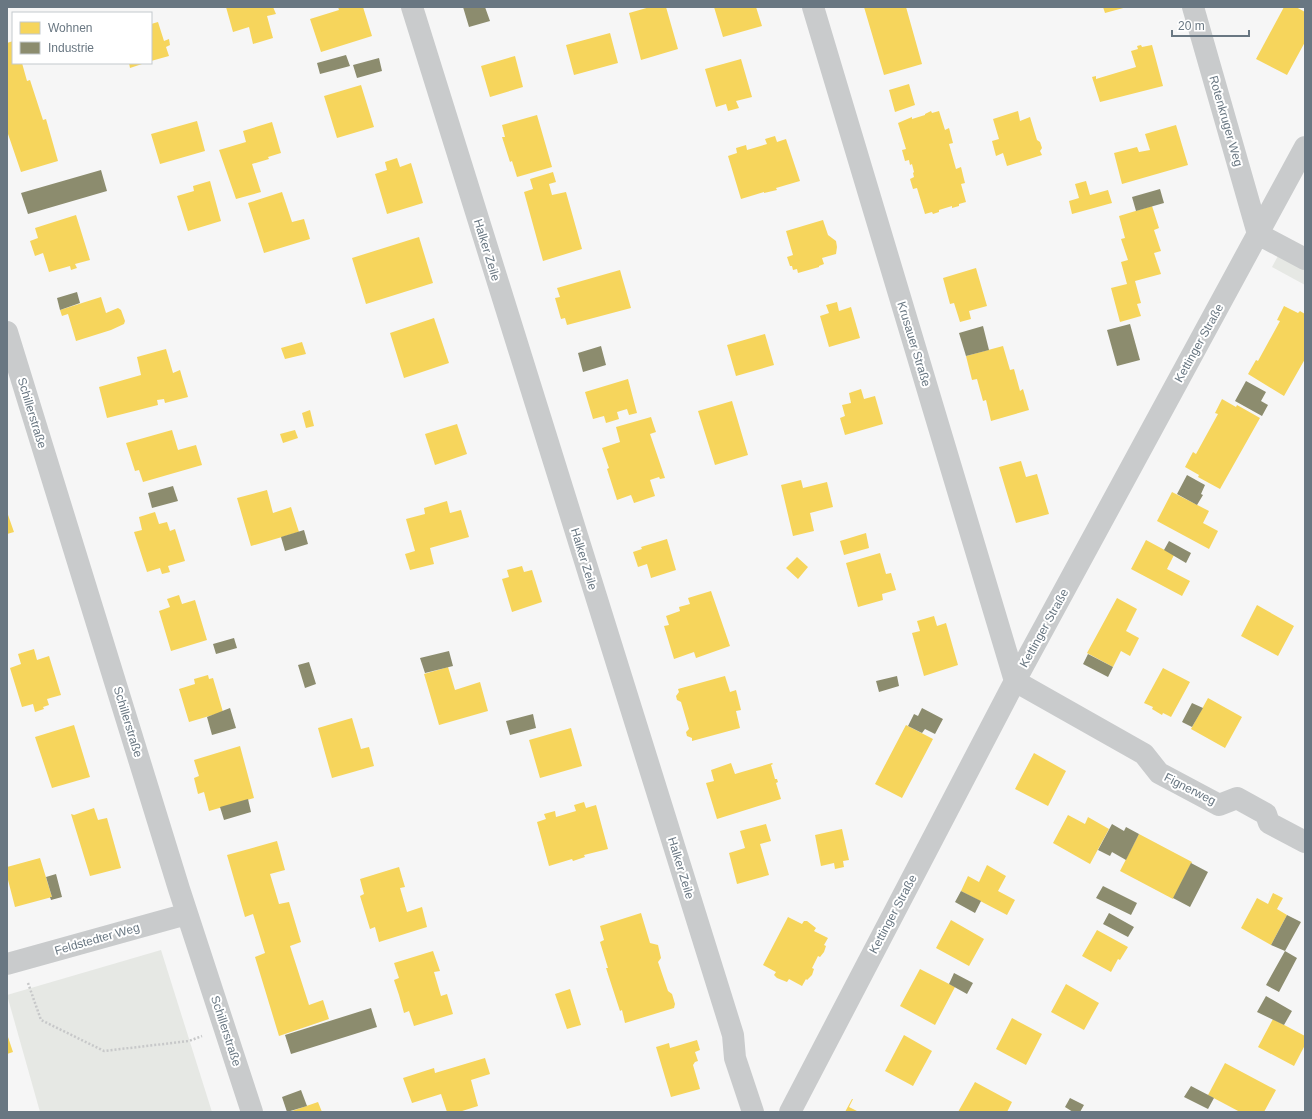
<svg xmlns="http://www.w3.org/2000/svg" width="1312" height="1119" font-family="Helvetica,sans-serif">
<rect width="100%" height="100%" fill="#f6f6f6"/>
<path fill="#e6e8e4" d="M1279,254L1305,268V285L1272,267Z
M161,950L212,1112H40L7,995Z"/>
<path fill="#f6d55c" d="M226,7H273L276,14L267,16L273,38L253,44L249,27L233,32Z
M338,7H363L372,36L321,52L310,19L339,10Z
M650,7H666L678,49L641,60L629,13Z
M714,7H756L762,26L723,37Z
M864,7H906L922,64L884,75Z
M1103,7H1127L1105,13Z
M1284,7H1296L1305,12V42L1287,75L1256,59Z
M158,22L164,41L169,39L170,45L166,47L169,56L151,61V24Z
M610,33L618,63L574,75L566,45Z
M13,41V63H22L27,81L30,80L43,120L46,119L58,161L21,172L7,131V43Z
M1141,45L1142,47L1152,45L1163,86L1100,102L1092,77L1096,76V79L1136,67L1131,51L1138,49L1137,46Z
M515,56L523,87L490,97L481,66Z
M741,59L752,97L736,101L739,108L728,111L726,104L716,107L705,69Z
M129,63H145L130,68Z
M909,84L915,105L895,112L889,90Z
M361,85L374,127L337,138L324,96Z
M931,111L932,113L939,111L945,130L949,128L953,143L949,144L956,169L961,167L965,183L961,184L966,202L959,204V206L952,208V206L939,210V212L933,214L932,212L925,214L917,188L913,189L910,179L914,177L913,173L914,172L912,164L910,165L909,160L905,161L902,150L906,149L898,123L912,117V119L925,115V114Z
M1018,111L1020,121L1030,117L1037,140L1040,142L1042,148L1040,151L1042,155L1007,166L1003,153L996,156L992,141L999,139L993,119Z
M537,115L552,167L517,177L512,161L510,162L502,137H505L502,125Z
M197,121L205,151L160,164L151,134Z
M272,122L281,153L268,157L269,159L252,164L261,192L236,199L219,150L246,142L243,131Z
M1176,125L1188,165L1122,184L1114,153L1137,147L1139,152L1150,150L1145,134Z
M775,136L777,142L786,139L800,181L776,188L777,190L764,193V192L741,199L728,156L737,153L736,148L746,145L747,150L767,144L765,139Z
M397,158L400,167L411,163L423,203L387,214L375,174L387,170L385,162Z
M553,172L556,182L549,184L552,195L566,192L582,249L543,261L524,192L533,189L530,179Z
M210,181L221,221L188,231L177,196L194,191L193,186Z
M1086,181L1090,195L1108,190L1112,203L1072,214L1069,201L1079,198L1075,184Z
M282,192L292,222L304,219L310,239L264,253L248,203Z
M1152,206L1159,228L1154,230L1161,251L1154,253L1161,274L1135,281L1141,303L1137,304L1141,316L1120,322L1111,288L1127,284L1121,262L1128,260L1121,239L1125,238L1119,216Z
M76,215L90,260L75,264L77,268L71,270L70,266L49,272L43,253L35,256L30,241L38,238L35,228Z
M823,220L828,235L836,241L837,247L836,254L822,258L824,264L819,266V267L798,273L797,269L793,270L792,266H790L787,257L793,255L786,231Z
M419,237L433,283L366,304L352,258Z
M976,268L987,306L969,311L971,319L960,322L954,303L950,304L943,278Z
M620,270L631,308L567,325L565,318L561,319L555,298L560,297L557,288Z
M101,297L106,313L118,308L121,310L125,321L124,324L111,330L76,341L68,314L62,316L60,310Z
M837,302L839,311L851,307L860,338L829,347L820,316L829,313L826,305Z
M1284,306L1298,313L1300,311L1305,314V359L1284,396L1248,374L1256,360L1258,361L1280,321L1277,320Z
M434,318L449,363L404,378L390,333Z
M765,334L774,365L736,376L727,345Z
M302,342L306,354L285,359L281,348Z
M1003,346L1010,370L1014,369L1020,391L1023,389L1029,410L991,421L986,400L983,401L977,379L972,380L966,356Z
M166,349L173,373L180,370L188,397L165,403L164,399L157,400L158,405L107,418L99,387L141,375L137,357Z
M628,379L637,413L629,415L627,409L617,412L619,419L606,423L604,416L593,419L585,392Z
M861,389L864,399L875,396L883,424L845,435L840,418L845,416L842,405L851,403L849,393Z
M1222,399L1236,407L1237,405L1260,418L1220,489L1198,477L1199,475L1185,467L1193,452L1196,454L1218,414L1215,413Z
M732,401L748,455L715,465L698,411Z
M310,410L314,426L306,428L302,413Z
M651,417L656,432L650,434L665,478L660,479L659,477L650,480L655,496L634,503L631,495L617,500L607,469L609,468L602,448L620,442L616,427Z
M457,424L467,454L435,465L425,434Z
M172,430L178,450L196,445L202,465L143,482L139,470L135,471L126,443Z
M295,430L298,438L283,443L280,434Z
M1021,461L1026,477L1037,474L1049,514L1016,523L999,467Z
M801,480L803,488L827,482L833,507L810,513L814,531L793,536L781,485Z
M267,490L273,513L291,507L299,532L251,546L237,498Z
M1172,492L1209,511L1203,523L1218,531L1209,549L1157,521Z
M447,501L450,513L461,510L469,537L430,548L434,564L410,570L405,554L415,551L406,519L425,514L424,508Z
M7,512L14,532L7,534Z
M155,512L159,524L167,522L170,531L175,529L185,561L168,566L170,572L162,574L160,568L147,572L134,532L142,530L139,517Z
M866,533L869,548L844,555L840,541Z
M667,539L676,570L651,578L647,564L638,567L633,552L642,549L641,547Z
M1146,540L1174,555L1167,569L1190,581L1182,596L1131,569Z
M880,553L886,574L891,573L896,590L882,594L883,600L858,607L846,563Z
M797,557L808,567L798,579L786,568Z
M522,566L524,572L532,570L542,602L512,612L502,579L509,577L507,570Z
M711,591L730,646L696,658L694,652L674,659L664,626L669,625L666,616L680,611L679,607L690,604L688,598Z
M179,595L182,604L195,600L207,640L171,651L159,611L170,607L167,599Z
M1117,598L1137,609L1126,631L1139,638L1130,656L1121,651L1113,667L1087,653Z
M1257,605L1294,626L1278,656L1241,636Z
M934,616L937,626L946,623L958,665L924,676L912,633L920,631L917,621Z
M34,649L37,660L49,656L61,695L47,699L49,705L43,707L44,709L35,712L33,704L22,707L10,668L21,664L18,654Z
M448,667L455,690L480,682L488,711L439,725L424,674Z
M1163,668L1190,682L1171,717L1163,713L1162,715L1152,709L1153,707L1144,703Z
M208,675L209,679L213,678L223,712L189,722L179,689L195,684L194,679Z
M725,676L730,692L736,690L741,710L736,711L740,728L692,741V738L687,736L686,732L689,729L681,702L677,700L676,696L679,692L678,689Z
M1208,698L1242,717L1225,748L1191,729Z
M352,718L361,749L369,747L374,766L332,778L318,728Z
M74,725L90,777L52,788L35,737Z
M906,725L933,739L902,798L875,784Z
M571,728L582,766L540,778L529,740Z
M240,746L254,798L209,811L204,792L198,794L194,778L199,776L194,760Z
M1034,753L1066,771L1048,806L1015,789Z
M731,763L735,774L772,763L773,764L771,765L775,779H777L778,782L776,783L781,799L717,819L706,783L714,781L711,770Z
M584,802L586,808L596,805L608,849L584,855L585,857L573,861L572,859L549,866L537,822L546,819L544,814L555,811L556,817L576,811L574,805Z
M94,808L98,820L107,818L121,868L90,876L71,814L74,815Z
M1068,815L1085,824L1088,817L1109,829L1090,864L1053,843Z
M766,824L771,841L760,844L769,875L737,884L729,853L745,848L740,831Z
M842,829L849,860L843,861L844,867L835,869L834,863L821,866L815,835Z
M1139,834L1192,862L1173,899L1120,871Z
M277,841L285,870L270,874L279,904L289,902L301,942L290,946L309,1005L323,1000L329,1019L279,1036L255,957L265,953L253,914L245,917L227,855Z
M40,858L52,897L15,907L7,876V867Z
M987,865L1006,876L998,891L1015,900L1007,915L961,891L968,876L979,882Z
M399,867L405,887L400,888L407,912L422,907L427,927L379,942L375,927L370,929L360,896L364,894L360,879Z
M1273,893L1283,898L1277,909L1287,915L1271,945L1241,928L1257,898L1268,904Z
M641,913L650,943L658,945L661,958L658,962L668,991L672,994L675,1004L674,1008L625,1023L622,1010L620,1011L606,968H608L600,942L604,940L600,926Z
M788,917L802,924L804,921H807L816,928L814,931L828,938L824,945L826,946L824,952L820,957L818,956L812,968L814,969L812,975L807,980L806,979L802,986L789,979L787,982L777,978L774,975L776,972L763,965Z
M951,920L984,939L969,966L936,948Z
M1097,930L1128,947L1120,960L1118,959L1111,972L1082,956Z
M433,951L440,971L434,972L441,996L447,994L453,1014L414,1026L409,1011L404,1013L399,995L394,980L399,978L394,963Z
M920,969L955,987L935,1025L900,1006Z
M1066,984L1099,1003L1084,1030L1051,1012Z
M570,989L581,1025L567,1029L555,994Z
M1012,1018L1042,1034L1026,1065L996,1049Z
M1273,1019L1305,1036V1045L1294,1066L1258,1047Z
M7,1034L13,1052L7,1054Z
M904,1035L932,1051L913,1086L885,1071Z
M697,1040L700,1050L695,1052L698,1061L695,1062L693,1065L700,1089L671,1097L656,1047L669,1043L670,1048Z
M485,1058L490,1074L471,1080L478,1106L459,1112H447L441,1094L412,1103L403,1078L434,1068L435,1073Z
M1225,1063L1276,1090L1264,1112H1240L1208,1095Z
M975,1082L1012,1102L1007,1112H958Z
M852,1099H853L849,1107L859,1112H845Z
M318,1102L322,1112H289Z"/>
<path fill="#8c8c6e" d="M463,7H485L490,21L469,27Z
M346,55L350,66L320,74L317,63Z
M379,58L382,71L357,78L353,65Z
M101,170L107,191L28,214L21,193Z
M1160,189L1164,203L1136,211L1132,197Z
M77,292L80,303L60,310L57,298Z
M1130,324L1140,360L1117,366L1107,330Z
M983,326L989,350L966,356L959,333Z
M601,346L606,365L583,372L578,353Z
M1246,381L1266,392L1261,401L1268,405L1262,416L1235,401Z
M1187,475L1205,485L1201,494L1203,495L1197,505L1177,494Z
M173,486L178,501L152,508L148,493Z
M304,530L308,544L285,551L281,537Z
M1169,541L1191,553L1186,563L1164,550Z
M234,638L237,648L216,654L213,644Z
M449,651L453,666L425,673L420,658Z
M1088,654L1113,667L1108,677L1083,664Z
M309,662L316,684L305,688L298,665Z
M897,676L899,686L879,692L876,681Z
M1192,703L1203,708L1192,727L1182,722Z
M230,708L236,728L212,735L207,717Z
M922,708L943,719L935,734L925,729L922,733L908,726L914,714L918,716Z
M533,714L536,728L510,735L506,721Z
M248,799L251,812L224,820L220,807Z
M1112,824L1124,831L1126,827L1139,834L1126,860L1112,852L1110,856L1098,850Z
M1191,863L1208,872L1190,907L1173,898Z
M56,874L62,897L51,900L50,897H52L46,877Z
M1103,886L1137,903L1131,915L1096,898Z
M961,891L981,901L975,913L955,902Z
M1109,913L1134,927L1128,937L1103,924Z
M1287,915L1301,922L1285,951L1271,945Z
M1285,951L1297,958L1279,992L1266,985Z
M954,973L973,983L967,994L949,984Z
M1266,996L1292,1011L1284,1025L1257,1012Z
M371,1008L377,1027L291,1054L285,1035Z
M1191,1086L1214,1098L1208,1109L1184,1097Z
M301,1090L307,1106L287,1112L282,1097Z
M1070,1098L1084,1105L1080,1112H1073L1065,1107Z"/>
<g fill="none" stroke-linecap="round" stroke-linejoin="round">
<path stroke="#c7c8c9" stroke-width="2.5" stroke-dasharray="2 2" stroke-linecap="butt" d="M28,983L41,1020L104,1051L189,1041L202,1036"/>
<path stroke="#c9cbcc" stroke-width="22" d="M412,7L733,1035L735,1058L753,1112
M813,7L1015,681
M1193,7L1258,234L1305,259
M7,332L179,889L252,1112
M1015,681L1144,754L1159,773L1219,805L1237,798L1266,814L1269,823L1305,842
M7,964L187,914
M790,1112L1015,681L1305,147"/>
</g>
<g text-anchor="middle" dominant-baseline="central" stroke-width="4" stroke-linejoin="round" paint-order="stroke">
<g font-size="12" fill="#697782" stroke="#fff">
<text transform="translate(1226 121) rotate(74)">Rotenkruger Weg</text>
<text transform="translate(487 250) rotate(73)">Halker Zeile</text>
<text transform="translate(1199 343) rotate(-61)">Kettinger Straße</text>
<text transform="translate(914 344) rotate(73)">Krusauer Straße</text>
<text transform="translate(32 413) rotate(73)">Schillerstraße</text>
<text transform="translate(584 559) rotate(73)">Halker Zeile</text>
<text transform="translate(1044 628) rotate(-61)">Kettinger Straße</text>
<text transform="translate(128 722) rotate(73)">Schillerstraße</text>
<text transform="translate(1190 789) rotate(27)">Fignerweg</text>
<text transform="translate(681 868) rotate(73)">Halker Zeile</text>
<text transform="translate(893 914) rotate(-62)">Kettinger Straße</text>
<text transform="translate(97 939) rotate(-16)">Feldstedter Weg</text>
<text transform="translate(226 1031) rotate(72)">Schillerstraße</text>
</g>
</g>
<rect width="1312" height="1119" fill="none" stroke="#697782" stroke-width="16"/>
<rect x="12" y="12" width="140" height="52" fill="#ffffff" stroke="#c3c9cd"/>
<rect x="20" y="22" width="20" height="12" fill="#f6d55c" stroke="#c3c9cd"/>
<text x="48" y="32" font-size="12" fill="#697782">Wohnen</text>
<rect x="20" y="42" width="20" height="12" fill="#8c8c6e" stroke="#c3c9cd"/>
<text x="48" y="52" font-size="12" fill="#697782">Industrie</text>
<path d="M1172 30v6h77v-6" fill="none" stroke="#697782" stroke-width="2"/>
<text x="1178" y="30" font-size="12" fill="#697782" stroke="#ffffff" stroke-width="3" paint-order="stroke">20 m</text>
</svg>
